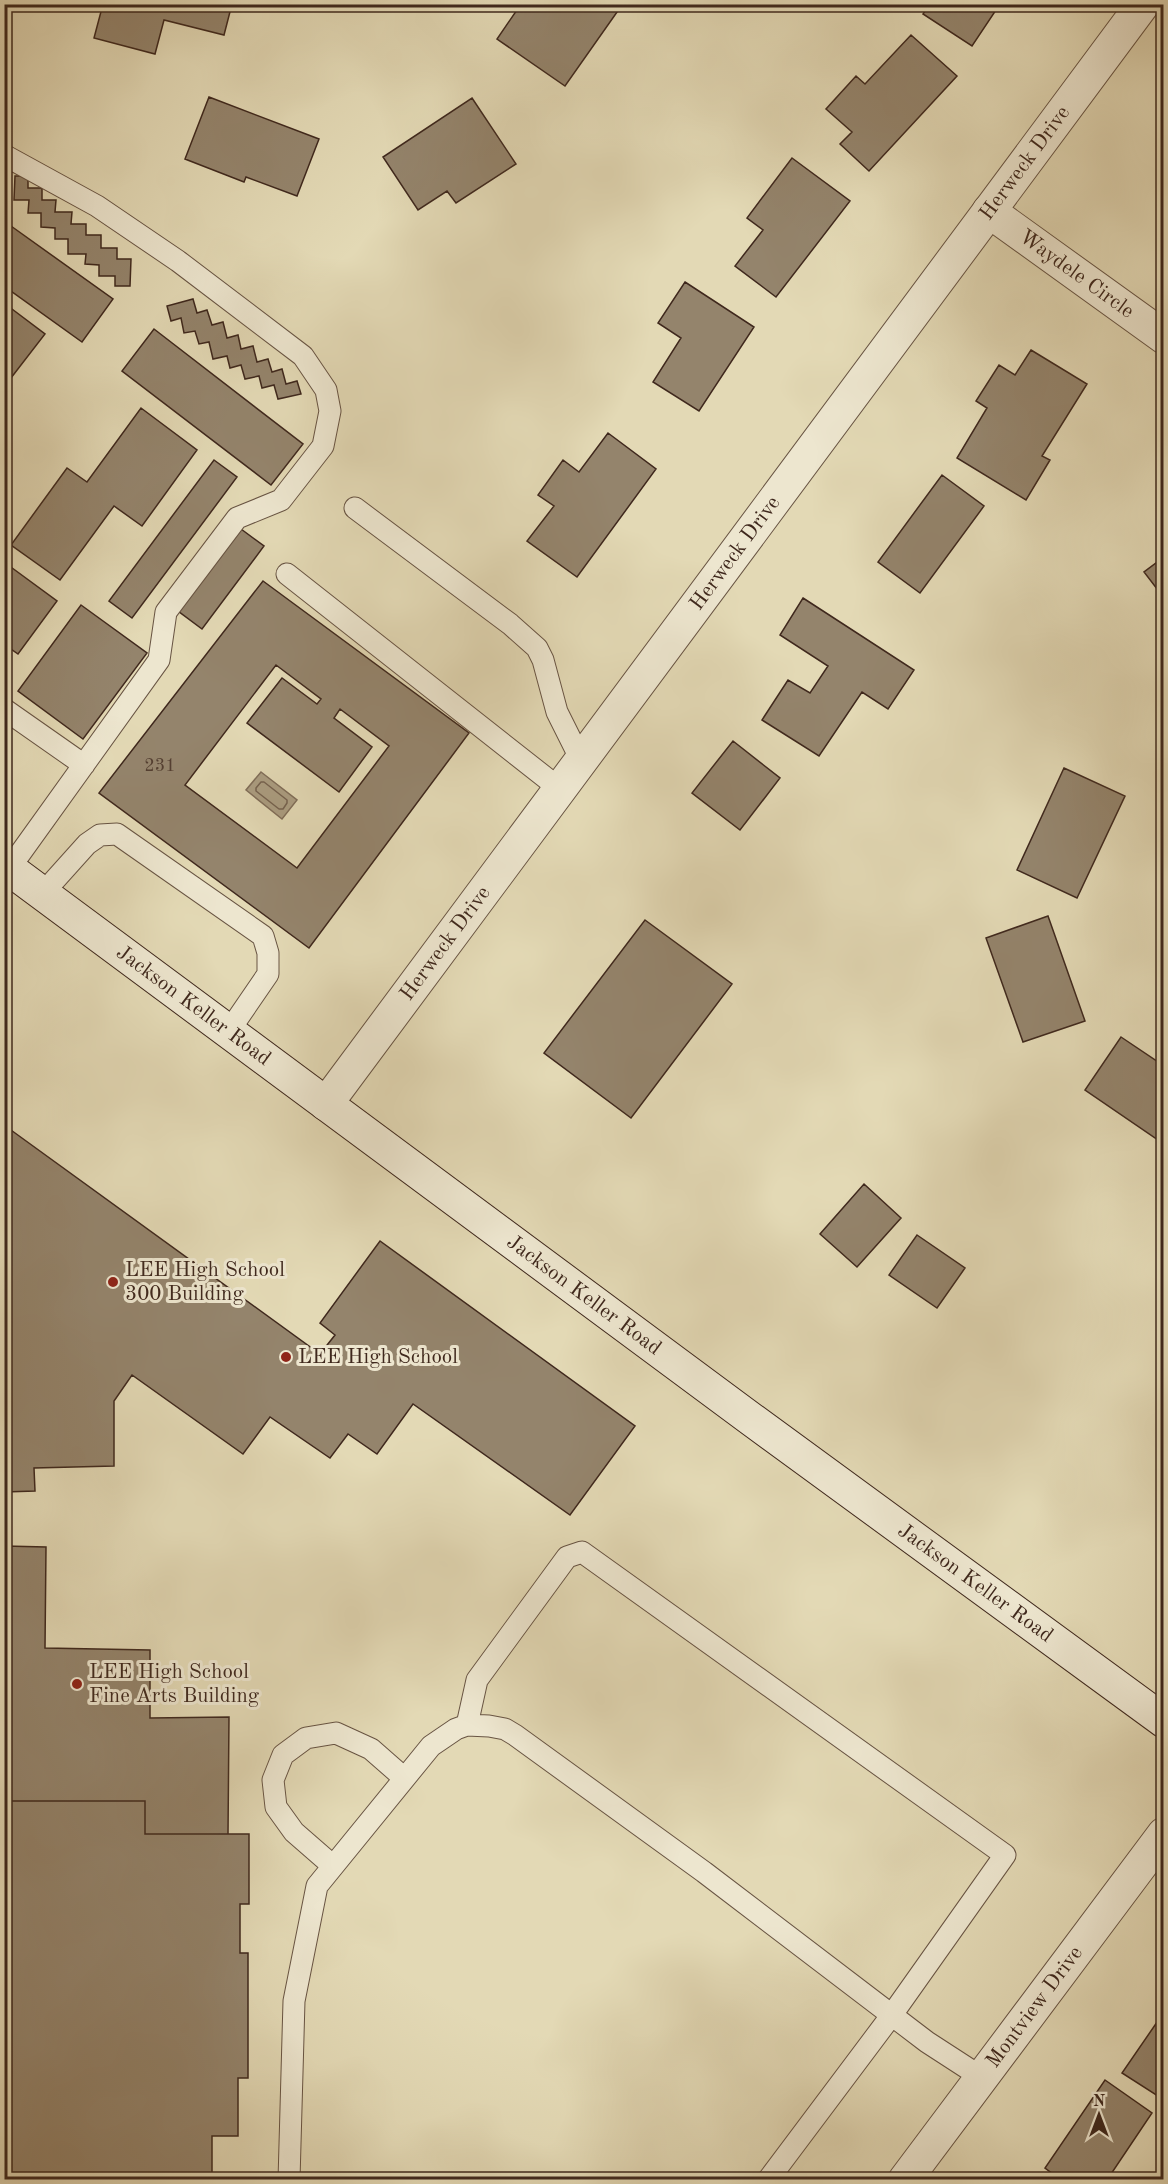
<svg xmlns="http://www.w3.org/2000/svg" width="1168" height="2184" font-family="'Old Standard TT',serif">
<rect width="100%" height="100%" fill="#e3d9b5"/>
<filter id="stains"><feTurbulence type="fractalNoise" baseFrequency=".00333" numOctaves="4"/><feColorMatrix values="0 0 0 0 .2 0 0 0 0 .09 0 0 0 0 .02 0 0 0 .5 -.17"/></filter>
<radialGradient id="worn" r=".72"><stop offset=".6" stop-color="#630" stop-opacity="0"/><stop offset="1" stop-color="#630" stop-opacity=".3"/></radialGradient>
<path fill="#ab9d81" stroke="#806e59" stroke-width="1.5" d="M261,772L297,800L282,819L246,790Z"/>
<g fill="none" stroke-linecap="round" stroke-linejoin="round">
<path stroke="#75624f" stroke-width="1.5" d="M261,782H264L287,800V803L283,809H279L256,791V788Z"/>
</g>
<path fill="#94846c" stroke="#3f281d" stroke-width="1.5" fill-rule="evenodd" d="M103,4H232L224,35L164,20L155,54L94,38Z
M521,4H622V5L565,86L497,39Z
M930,4H1000L972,46L923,14Z
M911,35L957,76L869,171L840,144L852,132L826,109L856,76L865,84Z
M209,97L319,139L297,196L246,177L244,182L185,159Z
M472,98L516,164L456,203L447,191L418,210L383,157Z
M792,158L850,201L776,297L735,266L763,230L747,218Z
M15,176H28V188H42V200H56L55,212H72L71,224H86V235H101V248H117V259H131L130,286H115V276H99V265L85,264L86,254H68V239H55V228L41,227V213H28L29,200H14Z
M4,221L113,299L82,342L4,286Z
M685,282L754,327L699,411L653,382L681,338L658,323Z
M193,299L197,313L207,310L212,325L223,322L227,338L238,335L241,349L253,346L257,362L268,359L272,372L282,369L286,384L297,381L301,394L278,399L274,385L262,388L259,376L245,379L241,365L230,368L227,356L213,359L209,342L199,344L195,331L184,333L181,318L171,321L167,306Z
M4,303L45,334L4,387Z
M154,329L303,444L271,485L122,371Z
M1031,350L1087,384L1042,456L1050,460L1026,500L957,458L987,408L976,401L999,365L1015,375Z
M141,408L197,450L142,526L114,506L60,580L11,545L67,468L87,482Z
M608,433L656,469L577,577L527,541L554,506L538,495L563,460L579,472Z
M214,460L237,477L132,618L109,601Z
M942,475L984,506L920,593L878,562Z
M241,529L264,546L202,629L178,611Z
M1164,557V598L1144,572Z
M4,562L57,601L18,654L4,644Z
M263,581L469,733L309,948L99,793ZM276,665L321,699L317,704L282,678L247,723L339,792L372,747L334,718L340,709L389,746L297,868L185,785Z
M803,598L914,670L888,709L862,692L819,756L762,720L788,680L810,693L828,666L780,635Z
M81,605L147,653L83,739L18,691Z
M1164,618V631L1158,623Z
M733,741L780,778L740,830L692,793Z
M1064,768L1125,796L1077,898L1017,870Z
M1048,916L1085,1021L1023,1042L986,938Z
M645,920L732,984L631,1118L544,1053Z
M1121,1037L1164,1066V1144L1085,1090Z
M4,1125L320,1354L335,1335L320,1323L380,1241L635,1426L570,1515L413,1404L377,1454L348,1434L330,1458L270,1417L243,1454L132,1375L114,1401V1466L34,1468L35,1491L4,1492Z
M864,1184L901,1218L857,1267L820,1234Z
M917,1235L965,1268L937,1308L889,1275Z
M4,1546L46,1547L45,1648L150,1650V1718L229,1717L228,1834H145V1801H4Z
M4,1801H145V1834H249V1904H240V1953H248V2078H238V2136H212V2180H4Z
M1164,2012V2100L1122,2073Z
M1105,2080L1152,2113L1107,2180H1061L1045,2168Z"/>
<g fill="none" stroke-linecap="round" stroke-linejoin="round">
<defs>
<path id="service" d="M4,155L97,206L178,261L303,356L326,390L330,411L323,446L281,500L237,518L166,612L159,660L9,869
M355,508L510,624L537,648L543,660L557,712L581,760
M287,574L560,789
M4,709L84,765
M43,893L87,844L100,835L117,834L263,936L268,953V974L229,1031
M467,1725L477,1680L567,1557L582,1552L1005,1855L891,2016L768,2180
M333,1866L294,1832L276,1807L273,1780L283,1755L306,1738L336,1733L371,1749L404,1778
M289,2180L294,2001L317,1886L431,1746L456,1729L467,1725L489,1726L505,1729L515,1735L704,1872L927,2042L981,2077"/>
<g id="minor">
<path id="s1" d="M989,211L1164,337"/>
<path id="s2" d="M326,1104L1143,4"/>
<path id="s3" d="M905,2180L1164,1834"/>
</g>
<g id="secondary">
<path id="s4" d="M4,865L751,1419L1164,1721"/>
</g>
</defs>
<use href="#service" stroke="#685443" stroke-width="23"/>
<use href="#minor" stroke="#685443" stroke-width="35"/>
<use href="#secondary" stroke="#3f281d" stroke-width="35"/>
<use href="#service" stroke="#ede6cf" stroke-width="21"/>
<use href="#minor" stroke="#ede6cf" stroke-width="33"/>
<use href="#secondary" stroke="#ede6cf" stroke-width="33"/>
</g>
<g fill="#8f2418" stroke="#ede6cf" stroke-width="2">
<circle cx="113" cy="1282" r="6"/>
<circle cx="286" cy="1357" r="6"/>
<circle cx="77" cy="1684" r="6"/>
</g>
<g text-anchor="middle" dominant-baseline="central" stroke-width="6" stroke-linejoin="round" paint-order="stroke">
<g font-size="18" fill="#543f31">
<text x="160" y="766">231</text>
</g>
<g font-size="21" fill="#3f281d" stroke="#ede6cf">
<text stroke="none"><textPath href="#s2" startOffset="1172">Herweck Drive</textPath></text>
<text stroke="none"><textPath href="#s1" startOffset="108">Waydele Circle</textPath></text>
<text stroke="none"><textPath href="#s2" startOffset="686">Herweck Drive</textPath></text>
<text stroke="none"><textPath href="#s2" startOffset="200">Herweck Drive</textPath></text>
<text stroke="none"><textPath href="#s4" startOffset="236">Jackson Keller Road</textPath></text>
<text stroke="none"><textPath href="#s4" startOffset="722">Jackson Keller Road</textPath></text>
<text stroke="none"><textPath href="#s4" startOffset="1208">Jackson Keller Road</textPath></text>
<text stroke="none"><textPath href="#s3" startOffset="216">Montview Drive</textPath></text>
</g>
<g font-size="21" fill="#3f281d" stroke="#ede6cf" text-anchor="start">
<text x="125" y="1270">LEE High School<tspan x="125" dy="24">300 Building</tspan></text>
<text x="298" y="1357">LEE High School</text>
<text x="89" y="1672">LEE High School<tspan x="89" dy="24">Fine Arts Building</tspan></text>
</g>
</g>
<rect width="1168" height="2184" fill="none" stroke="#e3d9b5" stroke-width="24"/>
<rect x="6" y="6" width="1156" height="2172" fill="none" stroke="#3f281d" stroke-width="3"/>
<rect x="12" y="12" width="1144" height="2160" fill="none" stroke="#3f281d" stroke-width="1.5"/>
<g transform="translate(1099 2115)" stroke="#ede6cf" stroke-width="4.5" paint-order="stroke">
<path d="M0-4.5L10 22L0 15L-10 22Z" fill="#3f281d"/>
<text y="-9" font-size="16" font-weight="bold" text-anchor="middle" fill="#3f281d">N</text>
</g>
<rect width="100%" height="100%" filter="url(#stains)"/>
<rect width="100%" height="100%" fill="url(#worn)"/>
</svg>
